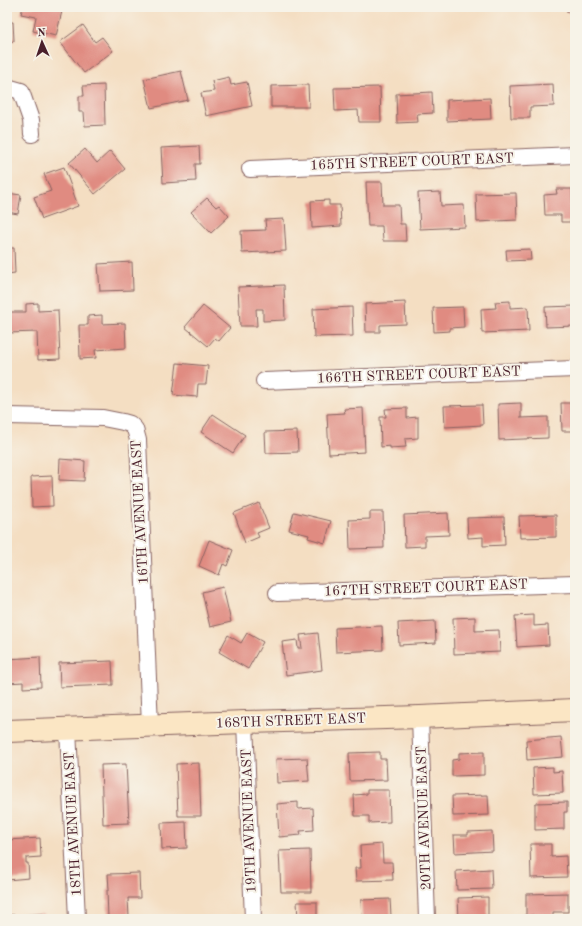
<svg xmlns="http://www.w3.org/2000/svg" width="582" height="926" font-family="'Old Standard TT',serif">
<rect width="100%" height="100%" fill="#f7f3e8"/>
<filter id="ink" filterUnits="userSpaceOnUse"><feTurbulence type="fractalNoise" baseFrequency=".025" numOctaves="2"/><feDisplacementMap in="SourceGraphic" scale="8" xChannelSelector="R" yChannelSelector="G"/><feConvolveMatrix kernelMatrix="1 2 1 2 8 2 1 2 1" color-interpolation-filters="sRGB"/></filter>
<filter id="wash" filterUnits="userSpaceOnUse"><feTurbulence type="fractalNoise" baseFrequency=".012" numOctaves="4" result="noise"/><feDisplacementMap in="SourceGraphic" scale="16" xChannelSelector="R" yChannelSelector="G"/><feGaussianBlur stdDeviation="0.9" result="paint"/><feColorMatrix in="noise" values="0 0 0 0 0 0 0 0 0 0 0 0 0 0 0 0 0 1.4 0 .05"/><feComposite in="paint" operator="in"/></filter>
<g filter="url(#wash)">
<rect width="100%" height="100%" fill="#f4dec2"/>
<g id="blocks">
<path fill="#e08b81" d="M23,7H63L56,36L33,31L36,17L21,14Z
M567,7H575V12H567Z
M7,22H13L14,41L7,42Z
M83,25L95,42L102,37L113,51L84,73L60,42Z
M181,71L188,100L151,108L144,79Z
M229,77L231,85L247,82L252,106L206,116L201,93L214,91L212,81Z
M553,84L554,106L530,107V118H511L510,86Z
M104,85L105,125L85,126L84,112H79V96H84L83,86Z
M308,85L309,107H271V86Z
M380,87L381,122H359L358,110L335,111L334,88Z
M432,92L433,113L417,114L418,122L397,123L396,94Z
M490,98L491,119L447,121V100Z
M199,146L200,164H195L196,181L163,183L161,148Z
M85,149L97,163L110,151L125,169L95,194L69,163Z
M64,167L78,206L42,219L34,197L51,191L44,174Z
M366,182H382L383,205H399L400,224H405L406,241H383L382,226H368Z
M556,189H572L573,222H561V215H545L544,195L557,194Z
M440,192L441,206L464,205L465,227L420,229L418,193Z
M7,193L21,195L18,214L7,212Z
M516,193L517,220L477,222L476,194Z
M207,198L216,207L219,205L229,216L211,233L191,212Z
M329,200V205H340L341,226L312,228L311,201Z
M284,219L286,251L242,253L241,231L266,230L265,220Z
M7,248H14L15,273L7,274Z
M530,249L531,260L507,261L506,250Z
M132,262L133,290L100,291L98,264Z
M284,285L285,320L263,321V309H256L257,326H240L238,287Z
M510,301V308L528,307L529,331L482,333L481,309L496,308L495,302Z
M405,302L406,324L380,325V332H366L365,304Z
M38,303V311L58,310L60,359L38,360L37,332L8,333L7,312H26V304Z
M203,306L230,328L219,341L215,338L208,346L185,327Z
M575,306V326L546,327L545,307Z
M352,307L353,336L314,337L313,309Z
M463,307L464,327L450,328V331L434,332L433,308Z
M102,315V324L125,323L126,348L95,350L96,358L80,359L79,325H88V316Z
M177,363L208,366L206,384H198L197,397L173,395Z
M521,403V418L548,417V438L499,440L498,404Z
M561,403H575V431H562Z
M482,405L483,425L445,427L444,406Z
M363,408L365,452L329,454L327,414L345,413L344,409Z
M407,408V418L418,417V438L405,439L406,447L390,448V446L381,447L380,417H386L385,409Z
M213,414L245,435L233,453L201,432Z
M297,431L298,452L266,453L265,432Z
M60,459L85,461L84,481L59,480Z
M52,476L53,506L32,507L31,477Z
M259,503L269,528L257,533L259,537L245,543L234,513Z
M294,512L331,521L325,543L308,538L309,535L289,530Z
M370,512H383L384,548L350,549L349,520L370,519Z
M448,513L449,535L425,536V546L405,547L404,515Z
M556,515V537L520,538L519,516Z
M504,517L505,545L483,546V537L468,538L467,518Z
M209,540L233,550L227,566L223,564L219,575L199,566Z
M223,587L231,622L210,627L202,592Z
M534,615V626L548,625L549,645L517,647L515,616Z
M475,617V631L499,630L500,652L454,654L453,618Z
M435,621L436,643L399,645L398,623Z
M382,626L383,650L336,652L335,628Z
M247,633L263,642L248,669L219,652L228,635L241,643Z
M318,633L322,670L286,675L282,642L297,640L298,648H302L300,635Z
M40,657L41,687L23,688V682L7,683V659Z
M112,661L113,685L60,687L59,663Z
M561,737L563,757L527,760L526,740Z
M380,752V759H386L387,780L350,781L349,753Z
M484,752V775L452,776V760L459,759V753Z
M307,758L309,781L277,783L276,759Z
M199,763L201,816H178L176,764Z
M126,764L129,823L103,824L101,765Z
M553,767V772L562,771L563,793L534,794L533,768Z
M367,790H389L390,822L369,823V816H355L354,795L367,794Z
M488,795L489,815L453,816L452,796Z
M298,802V809L313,808L314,830L300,831L301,835L279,837L277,804Z
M567,802V812H564V829L535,830V803Z
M186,822L187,848L162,849L161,823Z
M492,831L493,851L455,853L454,835H468V832Z
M40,838L41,857L26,858V863H28L29,878L7,880V840Z
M382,844L383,862H392L393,880L356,881L355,868H361L360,846Z
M530,844H551V857L566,856L567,877L531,878Z
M310,850L311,892H281L279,851Z
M491,869L492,889L457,890L456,871Z
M139,873L140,898H128L129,917L108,918L107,890H109L108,874Z
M568,893V912H553V919H533V915L526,916V894Z
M488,897V919H459L458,898Z
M390,899L391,916H385V919H362L361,900Z
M297,902H317V919H298Z
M43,914V919H7V915Z"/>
</g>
</g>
<g filter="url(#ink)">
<use href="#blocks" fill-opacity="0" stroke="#866260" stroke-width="1"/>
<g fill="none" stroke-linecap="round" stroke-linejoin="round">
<defs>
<path id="street" d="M7,87L21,91L31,120L32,134
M250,169L575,155
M264,381L575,369
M7,416L103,418L123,422L130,424L135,429L138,440L150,726
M277,593L575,584
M420,717L427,919
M245,722L253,919
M68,729L77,919"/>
<path id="secondary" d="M7,731L245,722L420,717L575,710"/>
</defs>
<use href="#street" stroke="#866260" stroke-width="18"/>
<use href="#secondary" stroke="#866260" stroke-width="24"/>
<use href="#street" stroke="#fff" stroke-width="16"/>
<use href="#secondary" stroke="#fbe6c4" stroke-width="22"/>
</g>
</g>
<g text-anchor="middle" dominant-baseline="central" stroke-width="4" stroke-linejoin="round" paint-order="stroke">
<g font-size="14" fill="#4a1f2b" stroke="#f7f3e8">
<text transform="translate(412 162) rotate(-2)">165TH STREET COURT EAST</text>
<text transform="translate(419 375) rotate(-2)">166TH STREET COURT EAST</text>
<text transform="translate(140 512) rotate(-93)">16TH AVENUE EAST</text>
<text transform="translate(426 588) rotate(-2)">167TH STREET COURT EAST</text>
<text transform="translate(291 721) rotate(-2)">168TH STREET EAST</text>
<text transform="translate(424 818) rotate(-92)">20TH AVENUE EAST</text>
<text transform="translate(249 821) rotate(-92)">19TH AVENUE EAST</text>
<text transform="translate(73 824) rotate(-93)">18TH AVENUE EAST</text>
</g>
</g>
<rect width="582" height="926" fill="none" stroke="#f7f3e8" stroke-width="24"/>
<g transform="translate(42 42) rotate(357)" stroke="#f7f3e8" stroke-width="3" paint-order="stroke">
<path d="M0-3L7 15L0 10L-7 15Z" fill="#4a1f2b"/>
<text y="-6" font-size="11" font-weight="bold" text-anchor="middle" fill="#4a1f2b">N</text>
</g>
</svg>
